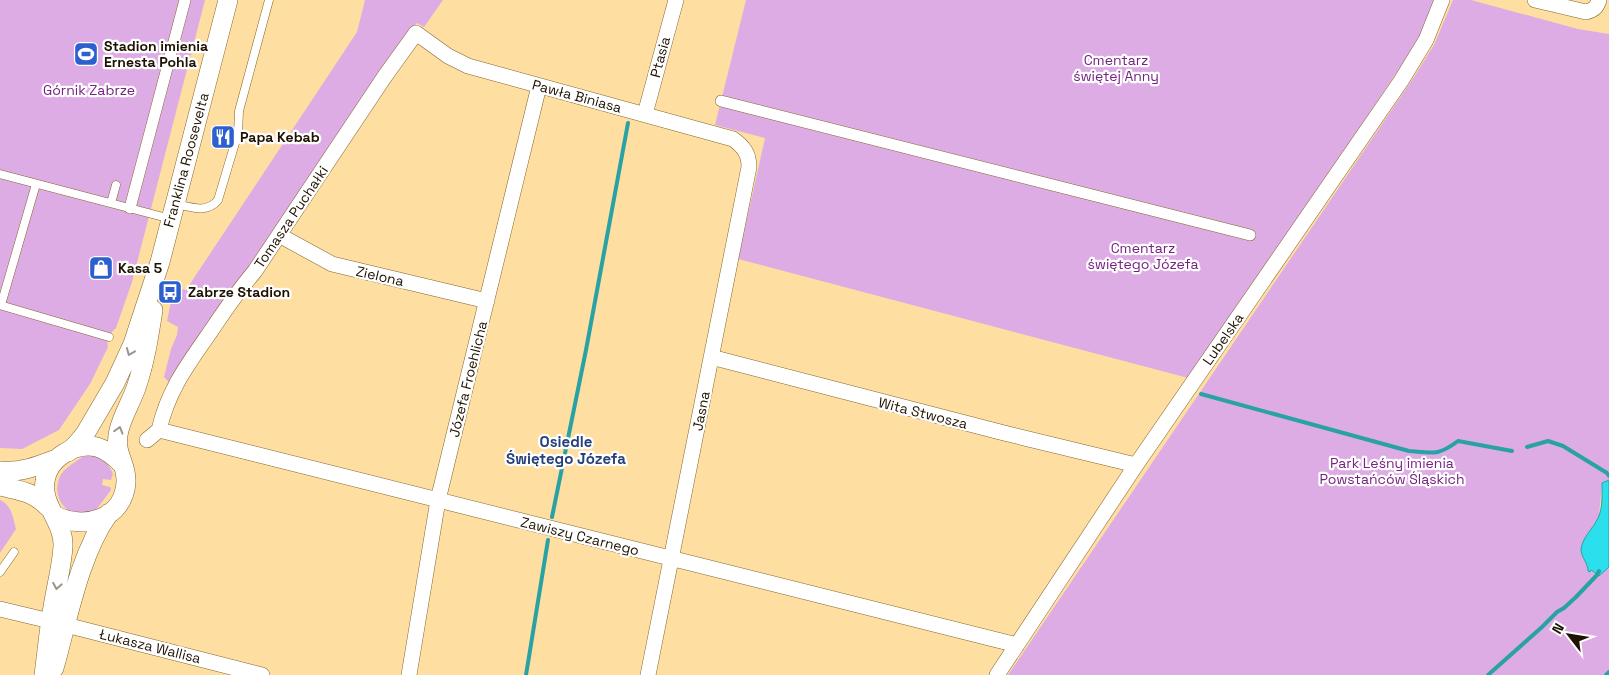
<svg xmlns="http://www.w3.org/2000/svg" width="1609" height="675" font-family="'Space Grotesk',sans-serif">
<rect width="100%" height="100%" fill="#fedea1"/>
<path fill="#deace5" d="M0,0H205L132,282L116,328C110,333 106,340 108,347L90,384L59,430L22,449L0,448Z
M365,0H443L424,27L417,23L382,73L171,384L164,377L171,349L177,335L178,327L167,321L174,287L186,290L357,32Z
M746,0H1438L1417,42L1192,379L738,259L765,138L715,125Z
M1453,0H1471L1578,29L1609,34V480L1602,483L1599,516L1593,527L1586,535L1583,557L1588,566L1587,569L1599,576L1609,567V675H1008L1414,77L1434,45Z
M86,453C99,457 108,460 113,474L111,480L103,479L102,485L110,487L111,490L93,514C87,514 79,514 73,512C57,507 53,486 62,473C68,465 79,461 86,453Z
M0,500C12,505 13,518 16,529L0,553Z"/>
<path fill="#2cdfec" stroke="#28a2a5" d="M1609,480V567L1599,576L1591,570L1590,572L1588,571C1588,563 1581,557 1581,549C1583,536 1593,529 1598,518C1603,508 1602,494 1602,483Z"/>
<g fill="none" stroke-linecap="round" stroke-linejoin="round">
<path stroke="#28a2a5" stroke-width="4" d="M1201,394L1409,451C1433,453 1438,456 1458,441L1512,451
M1527,447L1548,441L1563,446L1607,473L1609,476
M552,517L586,350L628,123
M526,675L548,540
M1488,675L1542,627L1557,612L1564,608L1576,597L1597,575L1599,571
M1606,675L1609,672"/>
<defs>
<path id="service" d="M0,174L171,219
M111,203L116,185
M176,204C190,207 207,214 218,200L238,133L239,111L269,0
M0,305L109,337
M1,305L36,184
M0,572L14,552"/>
<path id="pedestrian" d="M721,101L1250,235
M130,208L185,0"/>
<path id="minor" d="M1535,0L1586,12C1594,10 1597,7 1599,0
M645,114L676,0
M279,235L332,264L487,301
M711,357L1004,433L1136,465
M159,430C168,390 188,364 211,331C225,310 239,290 255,271L385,76L416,33L448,56L468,66L733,139C744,147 749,154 749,167L648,675
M147,440L159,430L1017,645
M0,609L50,621
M66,625L262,675
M409,675L438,500L539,86
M997,675L1136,465L1401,81L1426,40L1442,0"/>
<path id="tertiary" d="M68,452L76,445L85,434L115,383L133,344L160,262L228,0
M0,471C20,473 38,466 56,459
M0,486C20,491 33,491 48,507
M54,515C84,531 124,519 126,482C127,462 113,454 119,430C123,415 131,402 136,388C145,362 149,336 153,310
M54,668C68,619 79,555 109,513
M44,675C47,652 49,629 53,607C56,587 62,566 63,546C64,522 41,505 45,481C48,458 75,442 97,447C107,450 115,457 122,464"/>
</defs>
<use href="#service" stroke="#83662b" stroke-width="9"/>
<use href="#pedestrian" stroke="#83662b" stroke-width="12"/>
<use href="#minor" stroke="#83662b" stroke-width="16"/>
<use href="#tertiary" stroke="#83662b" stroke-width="20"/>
<use href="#service" stroke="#fff" stroke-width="8"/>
<use href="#pedestrian" stroke="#fff" stroke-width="11"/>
<use href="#minor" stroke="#fff" stroke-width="15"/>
<use href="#tertiary" stroke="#fff" stroke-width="19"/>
</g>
<defs><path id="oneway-chevron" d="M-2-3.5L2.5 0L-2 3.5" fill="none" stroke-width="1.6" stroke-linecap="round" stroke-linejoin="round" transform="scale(1.25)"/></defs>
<g stroke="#9a948c">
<use href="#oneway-chevron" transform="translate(130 352) rotate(112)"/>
<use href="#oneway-chevron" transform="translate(119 430) rotate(-74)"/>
<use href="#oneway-chevron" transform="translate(57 586) rotate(100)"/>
</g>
<defs>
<symbol id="stadium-square" viewBox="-11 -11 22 22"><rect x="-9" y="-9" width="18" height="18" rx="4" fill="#2b60ce" stroke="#fff"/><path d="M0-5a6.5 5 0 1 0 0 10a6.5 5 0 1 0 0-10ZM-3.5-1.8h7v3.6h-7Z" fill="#fff"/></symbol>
<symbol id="restaurant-square" viewBox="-11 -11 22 22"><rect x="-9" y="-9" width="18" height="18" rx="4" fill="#2b60ce" stroke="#fff"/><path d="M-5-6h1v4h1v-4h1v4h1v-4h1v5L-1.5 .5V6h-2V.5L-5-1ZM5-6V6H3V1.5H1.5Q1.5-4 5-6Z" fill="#fff"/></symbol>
<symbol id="shop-square" viewBox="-11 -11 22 22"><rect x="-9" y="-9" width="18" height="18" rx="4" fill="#2b60ce" stroke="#fff"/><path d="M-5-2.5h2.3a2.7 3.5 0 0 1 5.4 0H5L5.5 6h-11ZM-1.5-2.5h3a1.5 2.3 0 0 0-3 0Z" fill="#fff"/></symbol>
<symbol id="bus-square" viewBox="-11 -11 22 22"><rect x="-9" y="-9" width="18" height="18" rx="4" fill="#2b60ce" stroke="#fff"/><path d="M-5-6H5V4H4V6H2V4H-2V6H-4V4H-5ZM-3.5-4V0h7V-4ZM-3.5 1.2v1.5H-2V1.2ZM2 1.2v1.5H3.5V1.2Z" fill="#fff"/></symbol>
</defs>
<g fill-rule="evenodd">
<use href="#stadium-square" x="72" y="40" width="28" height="28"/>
<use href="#restaurant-square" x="209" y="123" width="28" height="28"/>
<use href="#shop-square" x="87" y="254" width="28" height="28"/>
<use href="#bus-square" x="156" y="278" width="28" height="28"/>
</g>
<g text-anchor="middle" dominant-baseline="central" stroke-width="4.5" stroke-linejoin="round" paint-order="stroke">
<g font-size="14" font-weight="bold" fill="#1e1200" stroke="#fff" text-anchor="start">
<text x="104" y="46">Stadion imienia<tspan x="104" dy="16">Ernesta Pohla</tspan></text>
<text x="240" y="137">Papa Kebab</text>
<text x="118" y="268">Kasa 5</text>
<text x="188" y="292">Zabrze Stadion</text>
</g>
<g font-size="14" fill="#1e1200" stroke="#fff">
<text transform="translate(660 57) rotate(-75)">Ptasia</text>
<text transform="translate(577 96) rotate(15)">Pawła Biniasa</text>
<text transform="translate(186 160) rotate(-75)">Franklina Roosevelta</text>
<text transform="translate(291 217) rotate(-56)">Tomasza Puchałki</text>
<text transform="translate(380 276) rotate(13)">Zielona</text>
<text transform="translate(1223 339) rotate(-55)">Lubelska</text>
<text transform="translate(468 379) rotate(-76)">Józefa Froehlicha</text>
<text transform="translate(701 411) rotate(-79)">Jasna</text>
<text transform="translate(923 413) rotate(14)">Wita Stwosza</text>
<text transform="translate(580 536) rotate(14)">Zawiszy Czarnego</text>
<text transform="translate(150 646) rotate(14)">Łukasza Wallisa</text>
</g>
<g font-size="14" fill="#752281" stroke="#fff">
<text x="1116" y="60">Cmentarz<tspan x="1116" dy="16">świętej Anny</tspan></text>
<text x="89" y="90">Górnik Zabrze</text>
<text x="1143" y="248">Cmentarz<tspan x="1143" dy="16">świętego Józefa</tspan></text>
<text x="1392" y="463">Park Leśny imienia<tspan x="1392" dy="16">Powstańców Śląskich</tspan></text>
</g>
<g font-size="15" font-weight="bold" fill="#264179" stroke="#fff">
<text x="566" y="441">Osiedle<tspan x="566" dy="17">Świętego Józefa</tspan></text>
</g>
</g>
<g transform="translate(1569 635) rotate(301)" stroke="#ffffff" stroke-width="4" paint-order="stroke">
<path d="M0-4L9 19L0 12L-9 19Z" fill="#1e1200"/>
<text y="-8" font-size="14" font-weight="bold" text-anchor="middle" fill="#1e1200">N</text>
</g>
</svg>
